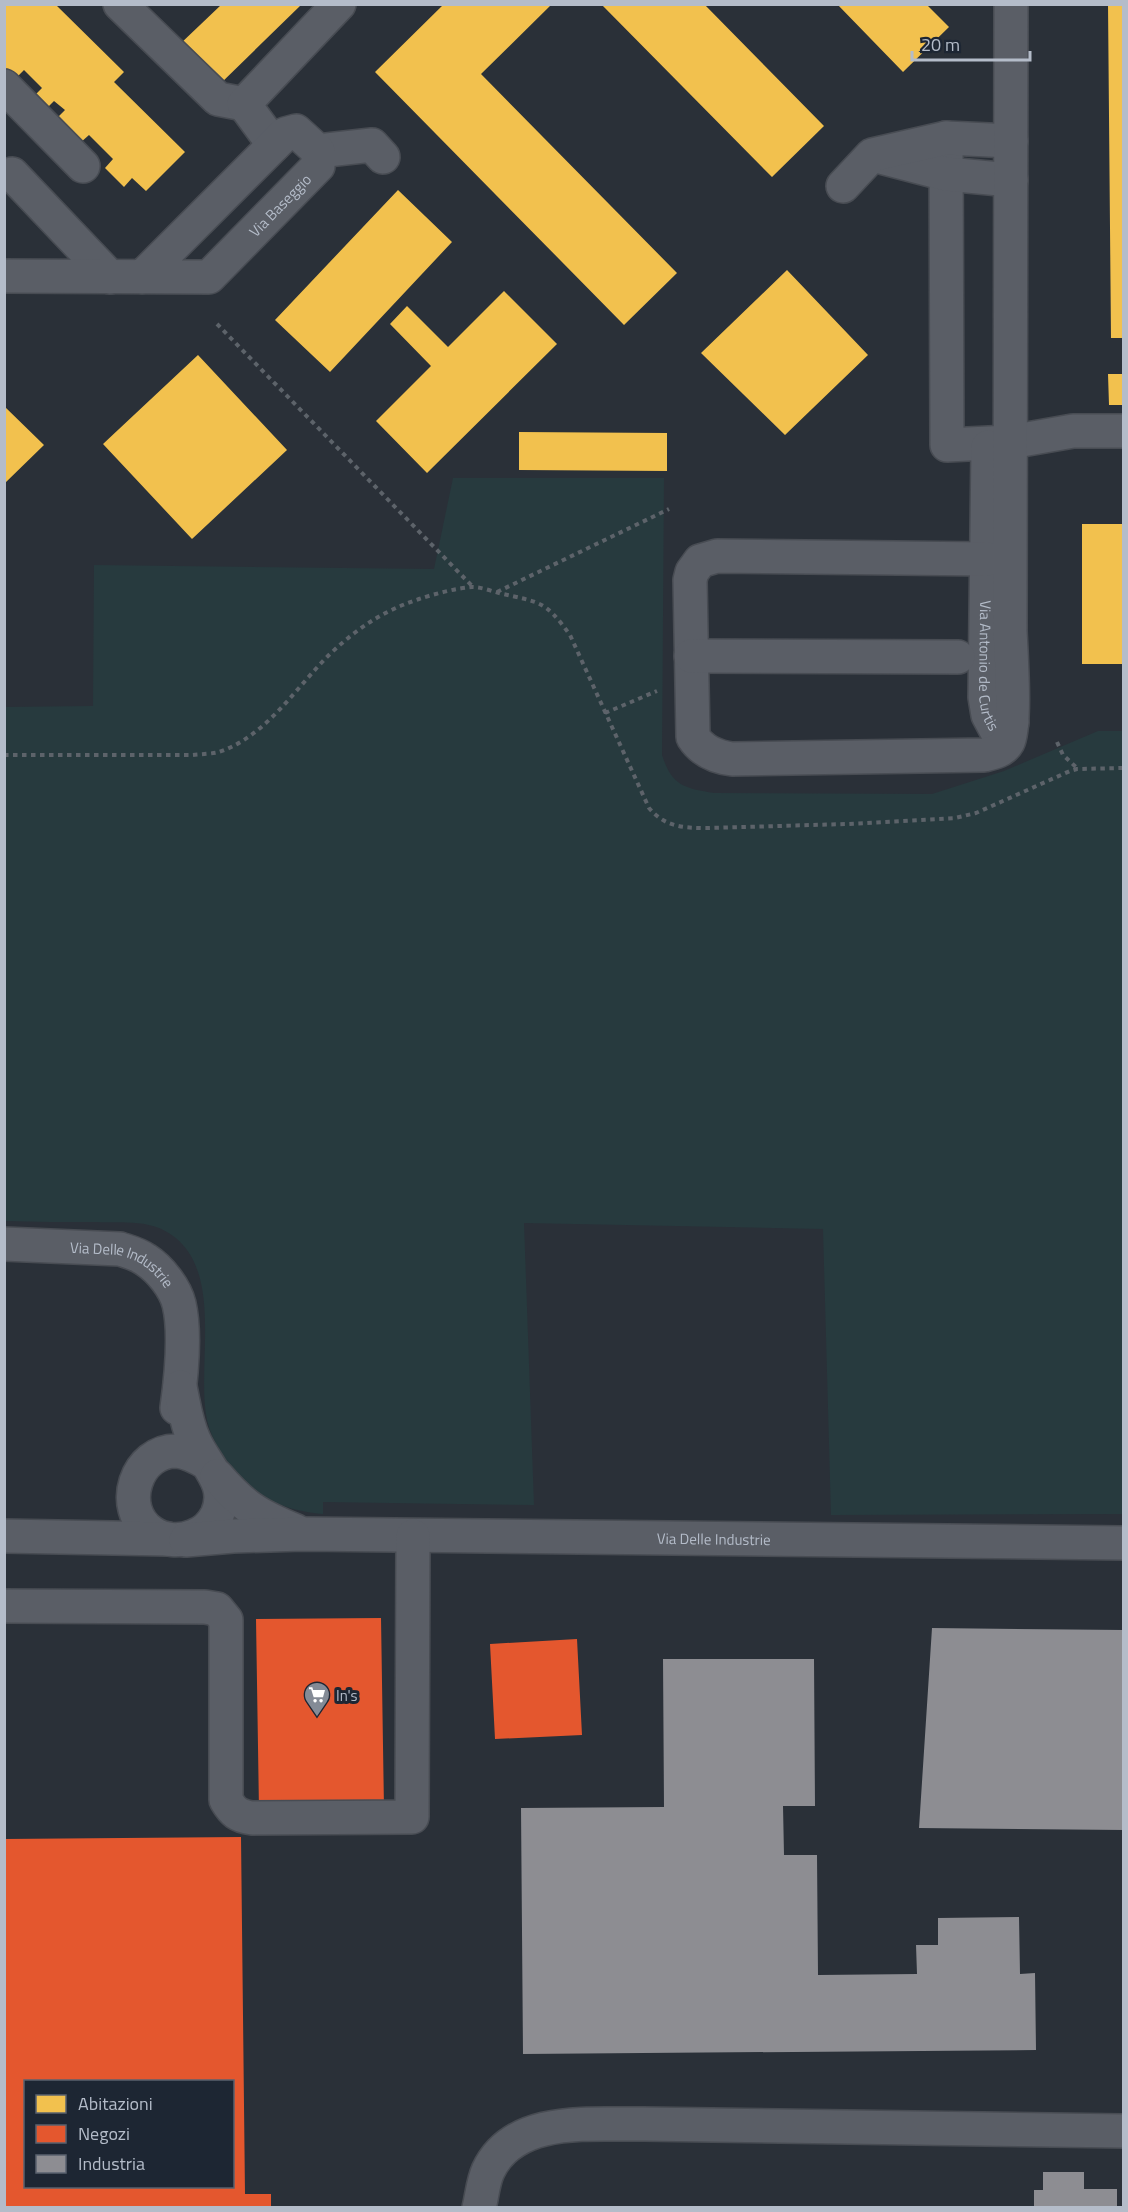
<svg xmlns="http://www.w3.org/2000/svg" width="1128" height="2212" font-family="'Titillium Web',sans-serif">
<rect width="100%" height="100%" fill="#2a3038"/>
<path fill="#273a3e" d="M453,478H664L662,755C672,786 684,788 714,793L932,794L1004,771L1098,731H1123V1514L831,1515L823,1229L524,1223L534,1505L323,1502V1514C287,1510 268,1503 242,1478C226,1462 212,1442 207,1420C195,1362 229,1258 159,1228C139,1220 116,1223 96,1222C65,1222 35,1222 5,1221V707L93,706L94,565L434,569Z"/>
<path fill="#f2c14e" d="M4,4H55L124,72L114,82L185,152L146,191L132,178L124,187L105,168L113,159L89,135L80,143L56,119L65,110L54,101L46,109L33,97L42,88L24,70L15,79L4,69Z
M444,4H552L481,74L677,273L624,325L375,72Z
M601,4H704L824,126L772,177Z
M837,4H926L949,27L903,72Z
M1108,4H1124V338H1111Z
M221,5H301L218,86L179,45Z
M398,190L452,242L330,372L275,320Z
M787,270L868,355L785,435L701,353Z
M504,291L557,344L427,473L376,421L431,366L390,324L407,306L448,347Z
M198,355L287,450L192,539L103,444Z
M1108,374H1124V405H1109Z
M4,406L44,445L4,484Z
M519,432L667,433V471L519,470Z
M1082,524H1124V664H1082Z"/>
<path fill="#e4572e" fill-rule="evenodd" d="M381,1618L384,1809L259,1811L256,1619Z
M577,1639L582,1735L495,1739L490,1644Z
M241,1837L245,2194H271V2208H4V1839ZM26,2082H232V2186H26Z"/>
<path fill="#8d8d92" d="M932,1628L1124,1630V1830L919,1828Z
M663,1659H814L815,1806H783L784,1855H817L818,1975L917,1974L916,1945H938V1918L1019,1917L1020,1974L1035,1973L1036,2050L523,2054L521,1808L664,1807Z
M1043,2172H1084V2189H1117V2208H1034V2190H1043Z"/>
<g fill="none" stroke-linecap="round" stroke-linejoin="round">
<defs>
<g id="minor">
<path d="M120,4L218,99L244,104"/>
<path d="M4,86L83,166"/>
<path d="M946,138L947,445L1010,442L1073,431H1124"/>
<path d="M274,145L244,104L339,4"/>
<path d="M318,151L372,145L383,157"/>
<path d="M877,156L946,174L1011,180"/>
<path d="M12,174L110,277"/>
<path d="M843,186L872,155L946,138L1011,141"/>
<path id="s1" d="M4,276L209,277L318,166V151L296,131L285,134L142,277"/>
<path id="s2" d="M988,447L985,697L988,715L996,730L1003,732L1008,730L1012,722"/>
<path d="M987,559L717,556L700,561L692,572L690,580L693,737C702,751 716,757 732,759L984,755C993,753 1003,751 1008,742C1016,728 1011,652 1010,631L1011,4"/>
<path d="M691,656L958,657"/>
<path id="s3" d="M4,1244L120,1249C129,1252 138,1254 146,1260C160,1269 175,1288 179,1304C186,1333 181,1379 177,1408"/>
<path d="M180,1387C184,1405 186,1423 194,1440C205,1466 231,1484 217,1515C212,1525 205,1532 194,1536C180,1542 163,1541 151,1532C117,1508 136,1450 177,1451C188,1452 197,1457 207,1463"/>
<path d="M217,1476C244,1507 257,1515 296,1531"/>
<path d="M4,1536L168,1539"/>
<path id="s4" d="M186,1540L233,1536L303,1534L1124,1543"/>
<path d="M4,1606L205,1607L217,1609L226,1620V1800C233,1812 238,1816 252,1818L412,1817L413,1536"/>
<path d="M479,2208C482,2196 483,2182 488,2171C514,2115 591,2125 643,2124L1124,2131"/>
</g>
</defs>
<use href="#minor" stroke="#484c53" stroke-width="36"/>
<path stroke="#5d636a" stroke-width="4" stroke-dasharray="4.5 4.5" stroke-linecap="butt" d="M217,324L473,587
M497,592L669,509
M605,713L657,691
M1057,742L1063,755L1077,768
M4,755H192C201,754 211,754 219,752C268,735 295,688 331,653C359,627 383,611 419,599C434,594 457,588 472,587C481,587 491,591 499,593C540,603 544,599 570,635L649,808C665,827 683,828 706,828L849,824L955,818L976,813L1070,771L1077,769L1124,768"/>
<use href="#minor" stroke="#5a5e66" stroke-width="33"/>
</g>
<defs>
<symbol id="supermarket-pin" viewBox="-11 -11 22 30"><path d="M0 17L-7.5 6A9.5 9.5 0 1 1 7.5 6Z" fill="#848b96" stroke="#1d2633"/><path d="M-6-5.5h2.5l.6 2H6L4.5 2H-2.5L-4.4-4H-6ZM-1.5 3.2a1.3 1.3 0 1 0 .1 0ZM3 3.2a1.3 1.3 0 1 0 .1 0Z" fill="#fff"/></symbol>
</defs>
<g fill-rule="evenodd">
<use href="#supermarket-pin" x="302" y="1680" width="30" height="40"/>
</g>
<g text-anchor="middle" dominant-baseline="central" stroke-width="6" stroke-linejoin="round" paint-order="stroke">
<g font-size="15" fill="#b4bcc9" stroke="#1d2633">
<text stroke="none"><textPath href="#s1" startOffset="306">Via Baseggio</textPath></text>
<text stroke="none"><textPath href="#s2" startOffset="219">Via Antonio de Curtis</textPath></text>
<text stroke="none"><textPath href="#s3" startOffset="123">Via Delle Industrie</textPath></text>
<text stroke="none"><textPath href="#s4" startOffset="528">Via Delle Industrie</textPath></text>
</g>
<g font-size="15" fill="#b4bcc9" stroke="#1d2633" text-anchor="start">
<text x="336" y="1695">In's</text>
</g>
</g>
<rect width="1128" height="2212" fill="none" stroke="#b4bcc9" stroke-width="12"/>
<rect x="24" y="2080" width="210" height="108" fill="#1d2633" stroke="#59626f" stroke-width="1.5"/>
<rect x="36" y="2095" width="30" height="18" fill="#f2c14e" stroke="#59626f" stroke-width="1.5"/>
<text x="78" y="2110" font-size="18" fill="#b4bcc9">Abitazioni</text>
<rect x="36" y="2125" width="30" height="18" fill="#e4572e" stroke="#59626f" stroke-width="1.5"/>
<text x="78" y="2140" font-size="18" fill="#b4bcc9">Negozi</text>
<rect x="36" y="2155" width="30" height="18" fill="#8d8d92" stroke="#59626f" stroke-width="1.5"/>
<text x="78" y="2170" font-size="18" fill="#b4bcc9">Industria</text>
<path d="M912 51v9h118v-9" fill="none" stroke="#b4bcc9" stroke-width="3"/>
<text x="921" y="51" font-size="18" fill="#b4bcc9" stroke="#1d2633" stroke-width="4.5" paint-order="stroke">20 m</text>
</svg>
